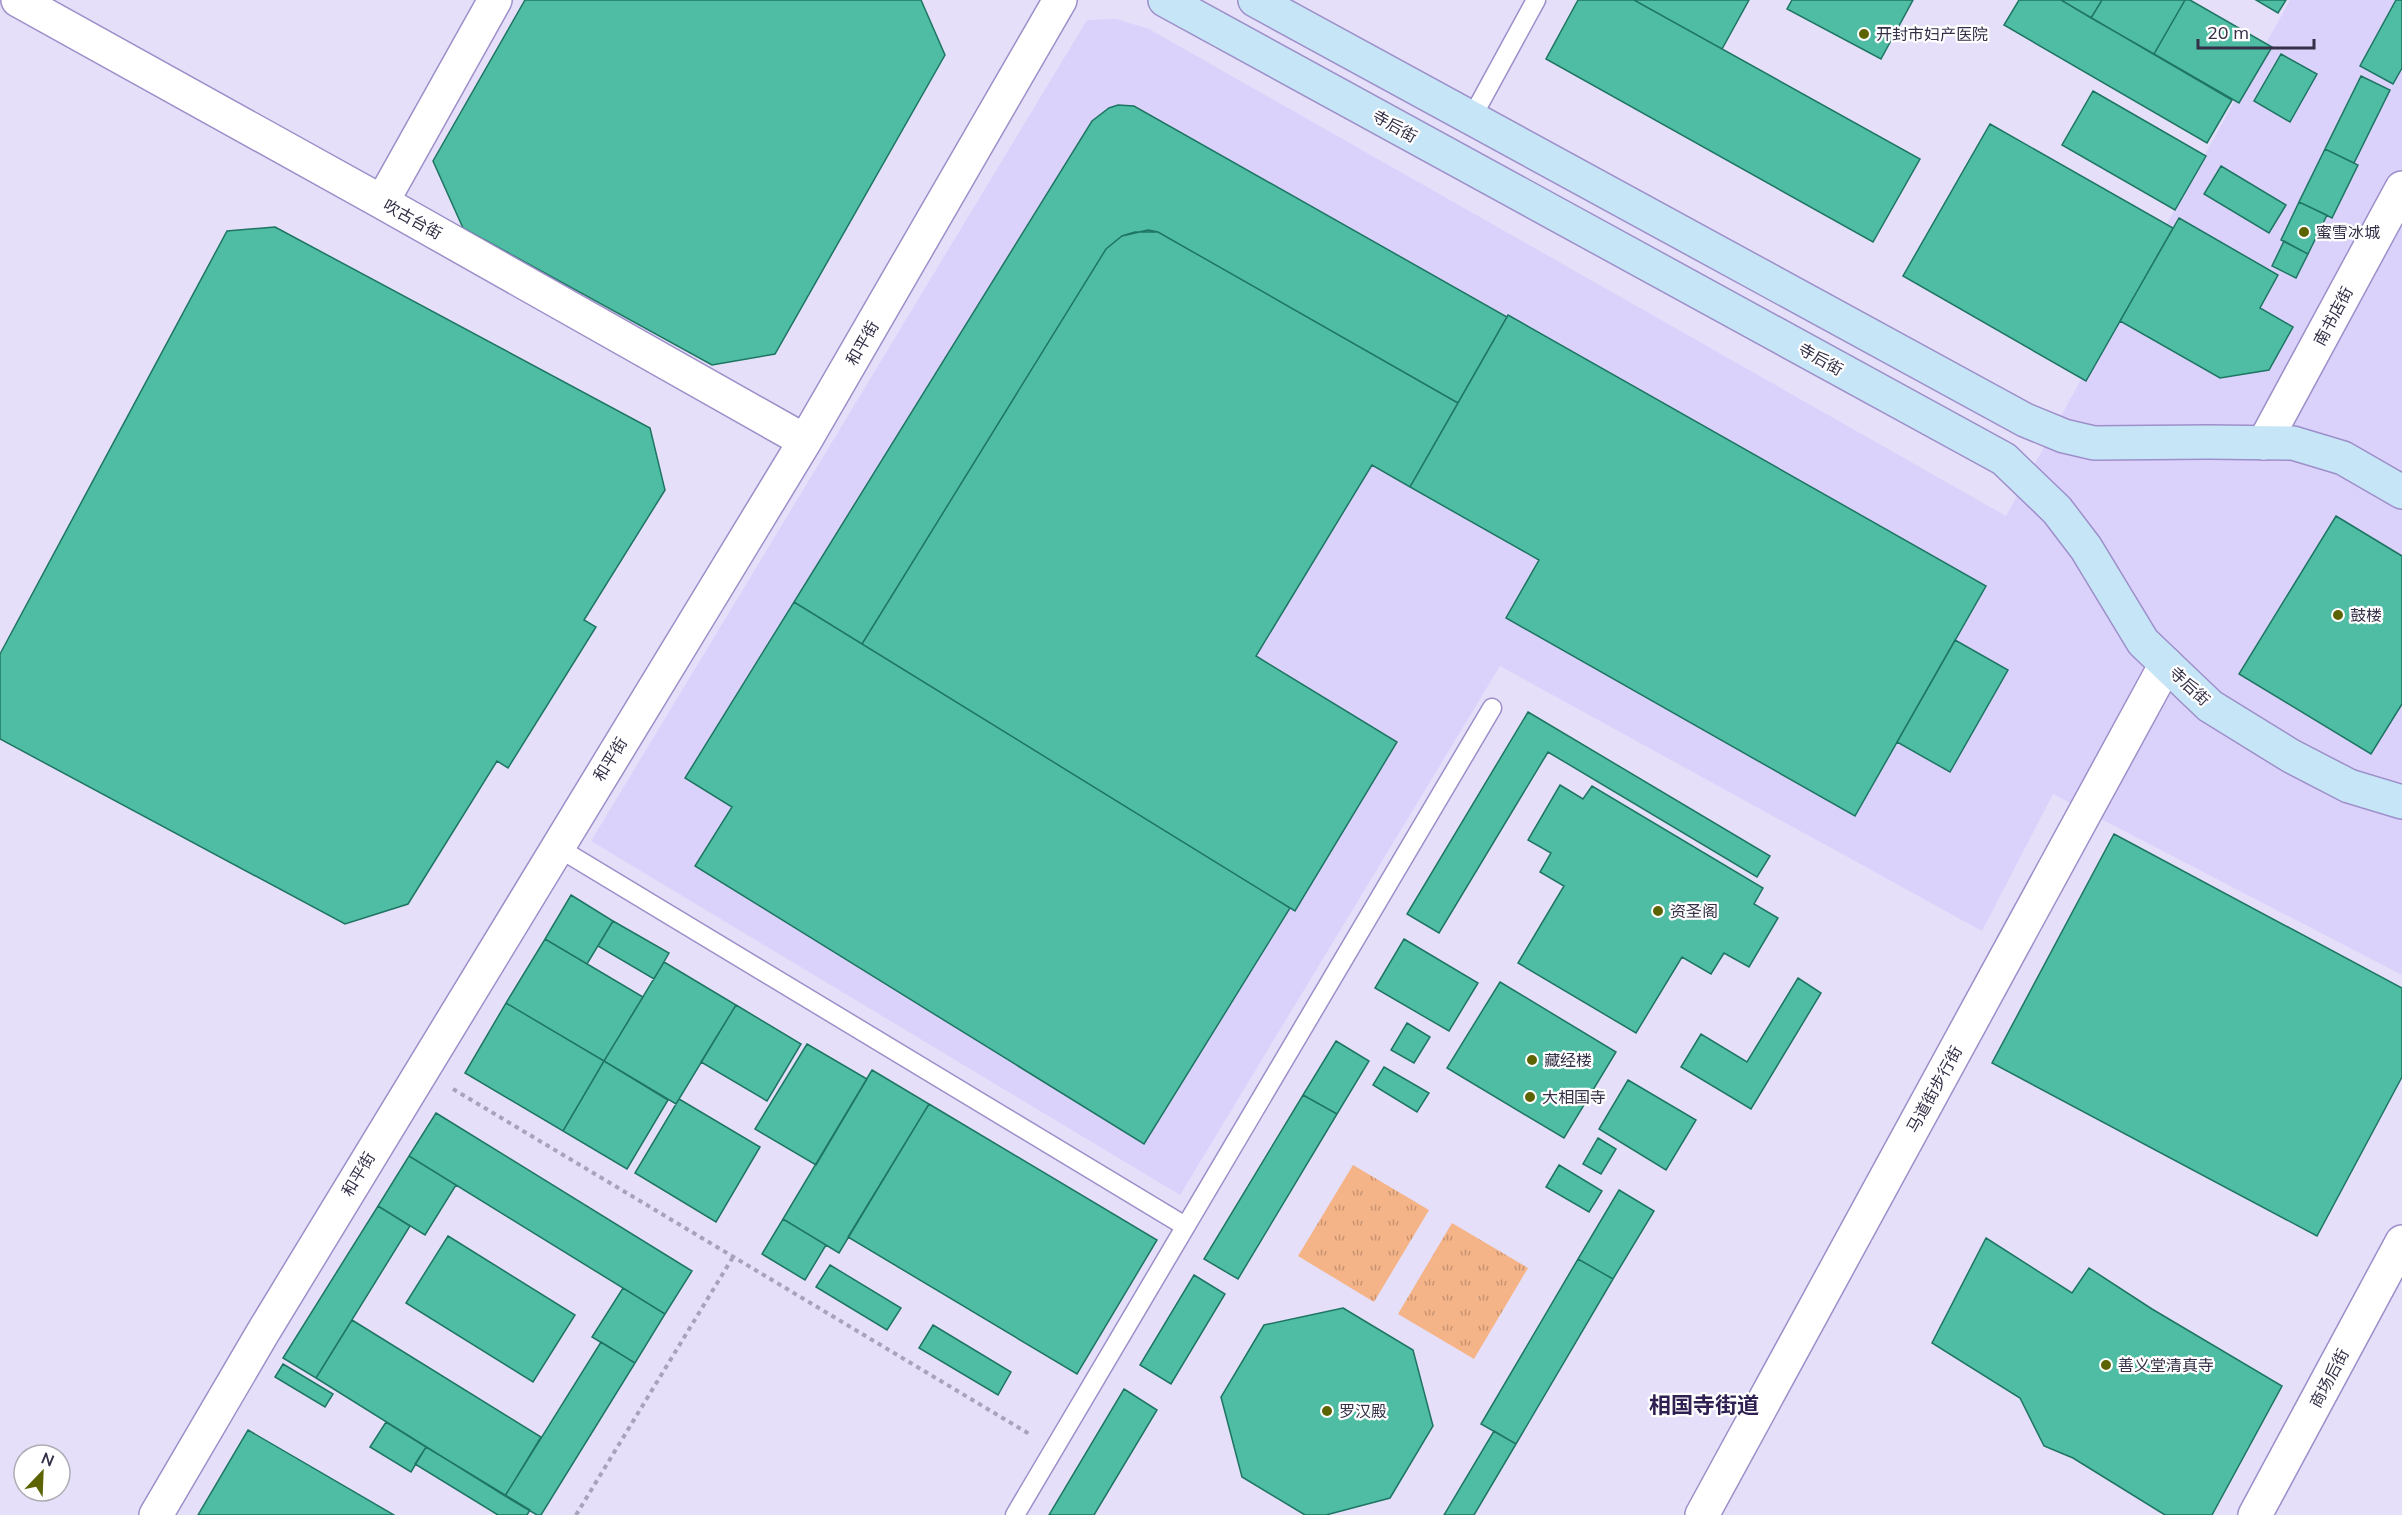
<svg xmlns="http://www.w3.org/2000/svg" width="2402" height="1515" font-family="Mulish,'Noto Sans SC',sans-serif">
<defs>
<pattern id="grass-tufts" width="24" height="20" patternUnits="userSpaceOnUse" patternTransform="scale(1.5)"><rect width="24" height="20" fill="#f5b488"/><path d="M3 7l-1-3M5 7V3M7 7l1-3M15 17l-1-3M17 17v-4M19 17l1-3" fill="none" stroke="#c79371"/></pattern>
</defs>
<rect width="100%" height="100%" fill="#e5dff9"/>
<path fill="#dbd2fc" d="M2290,0H2402V975L2053,794L1982,931L1500,666L1180,1195L591,841L1087,20L1116,19L1149,29L2006,516Z"/>
<path fill="url(#grass-tufts)" d="M1353,1165L1429,1210L1374,1302L1298,1256Z
M1452,1223L1528,1268L1474,1359L1398,1314Z"/>
<path fill="#4fbda3" stroke="#1e7563" stroke-width="1.5" d="M525,0H921L945,55L775,354L712,365L463,228L433,161Z
M1578,0H1634L1920,159L1873,242L1546,59Z
M1634,0H1749L1722,49Z
M1792,0H1913L1881,59L1787,9Z
M2019,0H2061L2232,100L2207,143L2004,25Z
M2061,0H2102L2091,18Z
M2102,0H2185L2154,54L2091,18Z
M2185,0H2190L2272,47L2239,103L2154,54Z
M2256,0H2286L2278,13Z
M2396,0H2402V68L2393,84L2360,66Z
M2281,54L2317,74L2290,122L2254,101Z
M2361,76L2390,90L2354,163L2325,149Z
M2093,91L2206,156L2175,210L2062,145Z
M1118,105L1134,106L1507,317L1458,403L1158,232H1135L1122,236L1106,249L862,644L794,602L1092,121L1109,108Z
M1990,124L2173,228L2086,381L1903,276Z
M2325,149L2358,165L2332,218L2299,202Z
M2221,166L2286,205L2269,233L2204,194Z
M2299,202L2327,215L2308,254L2281,240Z
M2179,218L2278,275L2260,308L2293,327L2269,370L2220,378L2120,321Z
M275,227L650,428L665,490L584,620L596,627L508,768L497,761L408,904L345,924L0,739V654L227,231Z
M1148,230L1158,232L1458,403L1410,487L1372,465L1256,656L1397,742L1295,911L862,644L1106,249L1122,236Z
M2284,241L2308,254L2296,278L2272,266Z
M1508,315L1986,586L1855,816L1506,618L1539,560L1410,487Z
M2336,516L2402,556V704L2371,754L2239,674Z
M794,602L1290,908L1144,1144L695,866L732,807L685,778Z
M1955,640L2008,670L1950,772L1897,742Z
M1528,712L1770,856L1757,877L1548,752L1439,933L1407,914Z
M1560,785L1583,799L1592,786L1763,888L1754,904L1778,918L1749,967L1724,953L1711,974L1682,957L1636,1033L1518,963L1564,886L1540,872L1551,853L1528,840Z
M2114,834L2402,988V1077L2317,1236L1992,1063Z
M571,895L613,921L587,964L545,939Z
M613,921L669,953L654,979L598,946Z
M545,939L643,997L604,1061L506,1003Z
M1404,939L1478,983L1449,1031L1375,988Z
M664,962L736,1005L676,1104L604,1061Z
M1798,978L1821,993L1751,1109L1681,1067L1701,1034L1747,1062Z
M1500,982L1616,1052L1564,1138L1447,1068Z
M506,1003L604,1061L563,1131L465,1073Z
M736,1005L801,1044L767,1101L701,1062Z
M1407,1023L1430,1037L1414,1063L1391,1050Z
M1336,1041L1369,1061L1337,1114L1303,1095Z
M807,1044L867,1079L816,1165L755,1129Z
M604,1061L668,1100L627,1169L563,1131Z
M1384,1067L1429,1093L1417,1112L1373,1085Z
M872,1070L929,1104L839,1253L783,1219Z
M1628,1080L1696,1120L1666,1170L1599,1129Z
M1303,1095L1337,1114L1238,1279L1204,1259Z
M679,1099L760,1147L716,1222L635,1173Z
M929,1104L1157,1240L1077,1374L848,1237Z
M436,1113L692,1271L665,1314L409,1156Z
M1598,1138L1616,1149L1601,1174L1583,1164Z
M409,1156L456,1185L425,1235L378,1206Z
M1559,1165L1602,1191L1589,1212L1546,1187Z
M1619,1190L1654,1211L1613,1279L1578,1259Z
M378,1206L410,1226L316,1378L283,1358Z
M783,1219L826,1245L805,1280L762,1254Z
M448,1236L575,1315L533,1382L406,1303Z
M1986,1238L2072,1293L2089,1268L2152,1309L2282,1386L2212,1515H2165L2073,1458L2044,1446L2020,1398L1932,1343Z
M1578,1259L1613,1279L1516,1444L1481,1424Z
M830,1265L901,1308L887,1330L816,1287Z
M1194,1275L1225,1294L1171,1384L1140,1365Z
M623,1288L665,1314L635,1363L592,1337Z
M1343,1308L1413,1350L1433,1426L1390,1498L1326,1515H1305L1242,1477L1221,1397L1264,1325Z
M352,1320L541,1437L505,1496L316,1378Z
M933,1325L1011,1372L998,1395L919,1348Z
M601,1342L635,1363L541,1515H537L505,1496Z
M283,1364L333,1394L325,1407L275,1377Z
M1124,1389L1157,1410L1094,1515H1049Z
M386,1422L426,1447L411,1472L370,1447Z
M248,1430L394,1515H198Z
M1494,1431L1516,1444L1474,1515H1444Z
M426,1447L530,1510L527,1515H498L415,1464Z"/>
<g fill="none" stroke-linecap="round" stroke-linejoin="round">
<defs>
<path id="lane" d="M1471,119L1536,0
M557,847L1185,1226
M1015,1515L1492,708"/>
<path id="street" d="M18,0L382,202L805,441
M382,202L495,0
M2264,443L2402,188
M156,1515L262,1334L805,441L1060,0
M1702,1515L2166,664
M2255,1515L2402,1242"/>
<path id="secondary" d="M1165,0L2004,459L2057,510L2086,548L2143,642L2210,706L2291,756L2349,786L2402,802
M1255,0L2025,420L2064,436L2094,443L2208,442L2293,443L2343,458L2402,492"/>
</defs>
<use href="#lane" stroke="#9d8fc9" stroke-width="21"/>
<use href="#street" stroke="#9d8fc9" stroke-width="36"/>
<use href="#secondary" stroke="#9d8fc9" stroke-width="36"/>
<path stroke="#a8a2bb" stroke-width="4" stroke-dasharray="4.5 4.5" stroke-linecap="butt" d="M453,1089L1031,1435
M576,1515L733,1257"/>
<use href="#lane" stroke="#fff" stroke-width="18"/>
<use href="#street" stroke="#fff" stroke-width="33"/>
<use href="#secondary" stroke="#c6e6f7" stroke-width="33"/>
</g>
<g fill="#5c6402" stroke="#fff" stroke-width="2">
<circle cx="1864" cy="34" r="6"/>
<circle cx="2304" cy="232" r="6"/>
<circle cx="2338" cy="615" r="6"/>
<circle cx="1658" cy="911" r="6"/>
<circle cx="1532" cy="1060" r="6"/>
<circle cx="1530" cy="1097" r="6"/>
<circle cx="2106" cy="1365" r="6"/>
<circle cx="1327" cy="1411" r="6"/>
</g>
<g text-anchor="middle" dominant-baseline="central" stroke-width="4.5" stroke-linejoin="round" paint-order="stroke">
<g font-size="16" fill="#352f47" stroke="#fff" text-anchor="start">
<text x="1876" y="34">开封市妇产医院</text>
<text x="2316" y="232">蜜雪冰城</text>
<text x="2350" y="615">鼓楼</text>
<text x="1670" y="911">资圣阁</text>
<text x="1544" y="1060">藏经楼</text>
<text x="1542" y="1097">大相国寺</text>
<text x="2118" y="1365">善义堂清真寺</text>
<text x="1339" y="1411">罗汉殿</text>
</g>
<g font-size="16" fill="#352f47" stroke="#fff">
<text transform="translate(1395 126) rotate(29)">寺后街</text>
<text transform="translate(413 219) rotate(29)">吹古台街</text>
<text transform="translate(2333 316) rotate(-62)">南书店街</text>
<text transform="translate(862 343) rotate(-60)">和平街</text>
<text transform="translate(1821 359) rotate(29)">寺后街</text>
<text transform="translate(2190 686) rotate(43)">寺后街</text>
<text transform="translate(610 759) rotate(-58)">和平街</text>
<text transform="translate(1934 1089) rotate(-61)">马道街步行街</text>
<text transform="translate(358 1174) rotate(-59)">和平街</text>
<text transform="translate(2329 1378) rotate(-62)">商场后街</text>
</g>
<g font-size="22" font-weight="bold" fill="#2f2051" stroke="#fff">
<text x="1704" y="1405">相国寺街道</text>
</g>
</g>
<g transform="translate(42 1473) rotate(23)"><circle r="28" fill="#ffffff" stroke="#aeacb5" stroke-width="1.5"/>
<path d="M0-4.5L10 22L0 15L-10 22Z" fill="#5c6402"/>
<text y="-9" font-size="16" font-weight="bold" text-anchor="middle" fill="#352f47">N</text>
</g>
<path d="M2198 39v9h116v-9" fill="none" stroke="#352f47" stroke-width="3"/>
<text x="2207" y="39" font-size="18" fill="#352f47" stroke="#ffffff" stroke-width="4.5" paint-order="stroke">20 m</text>
</svg>
